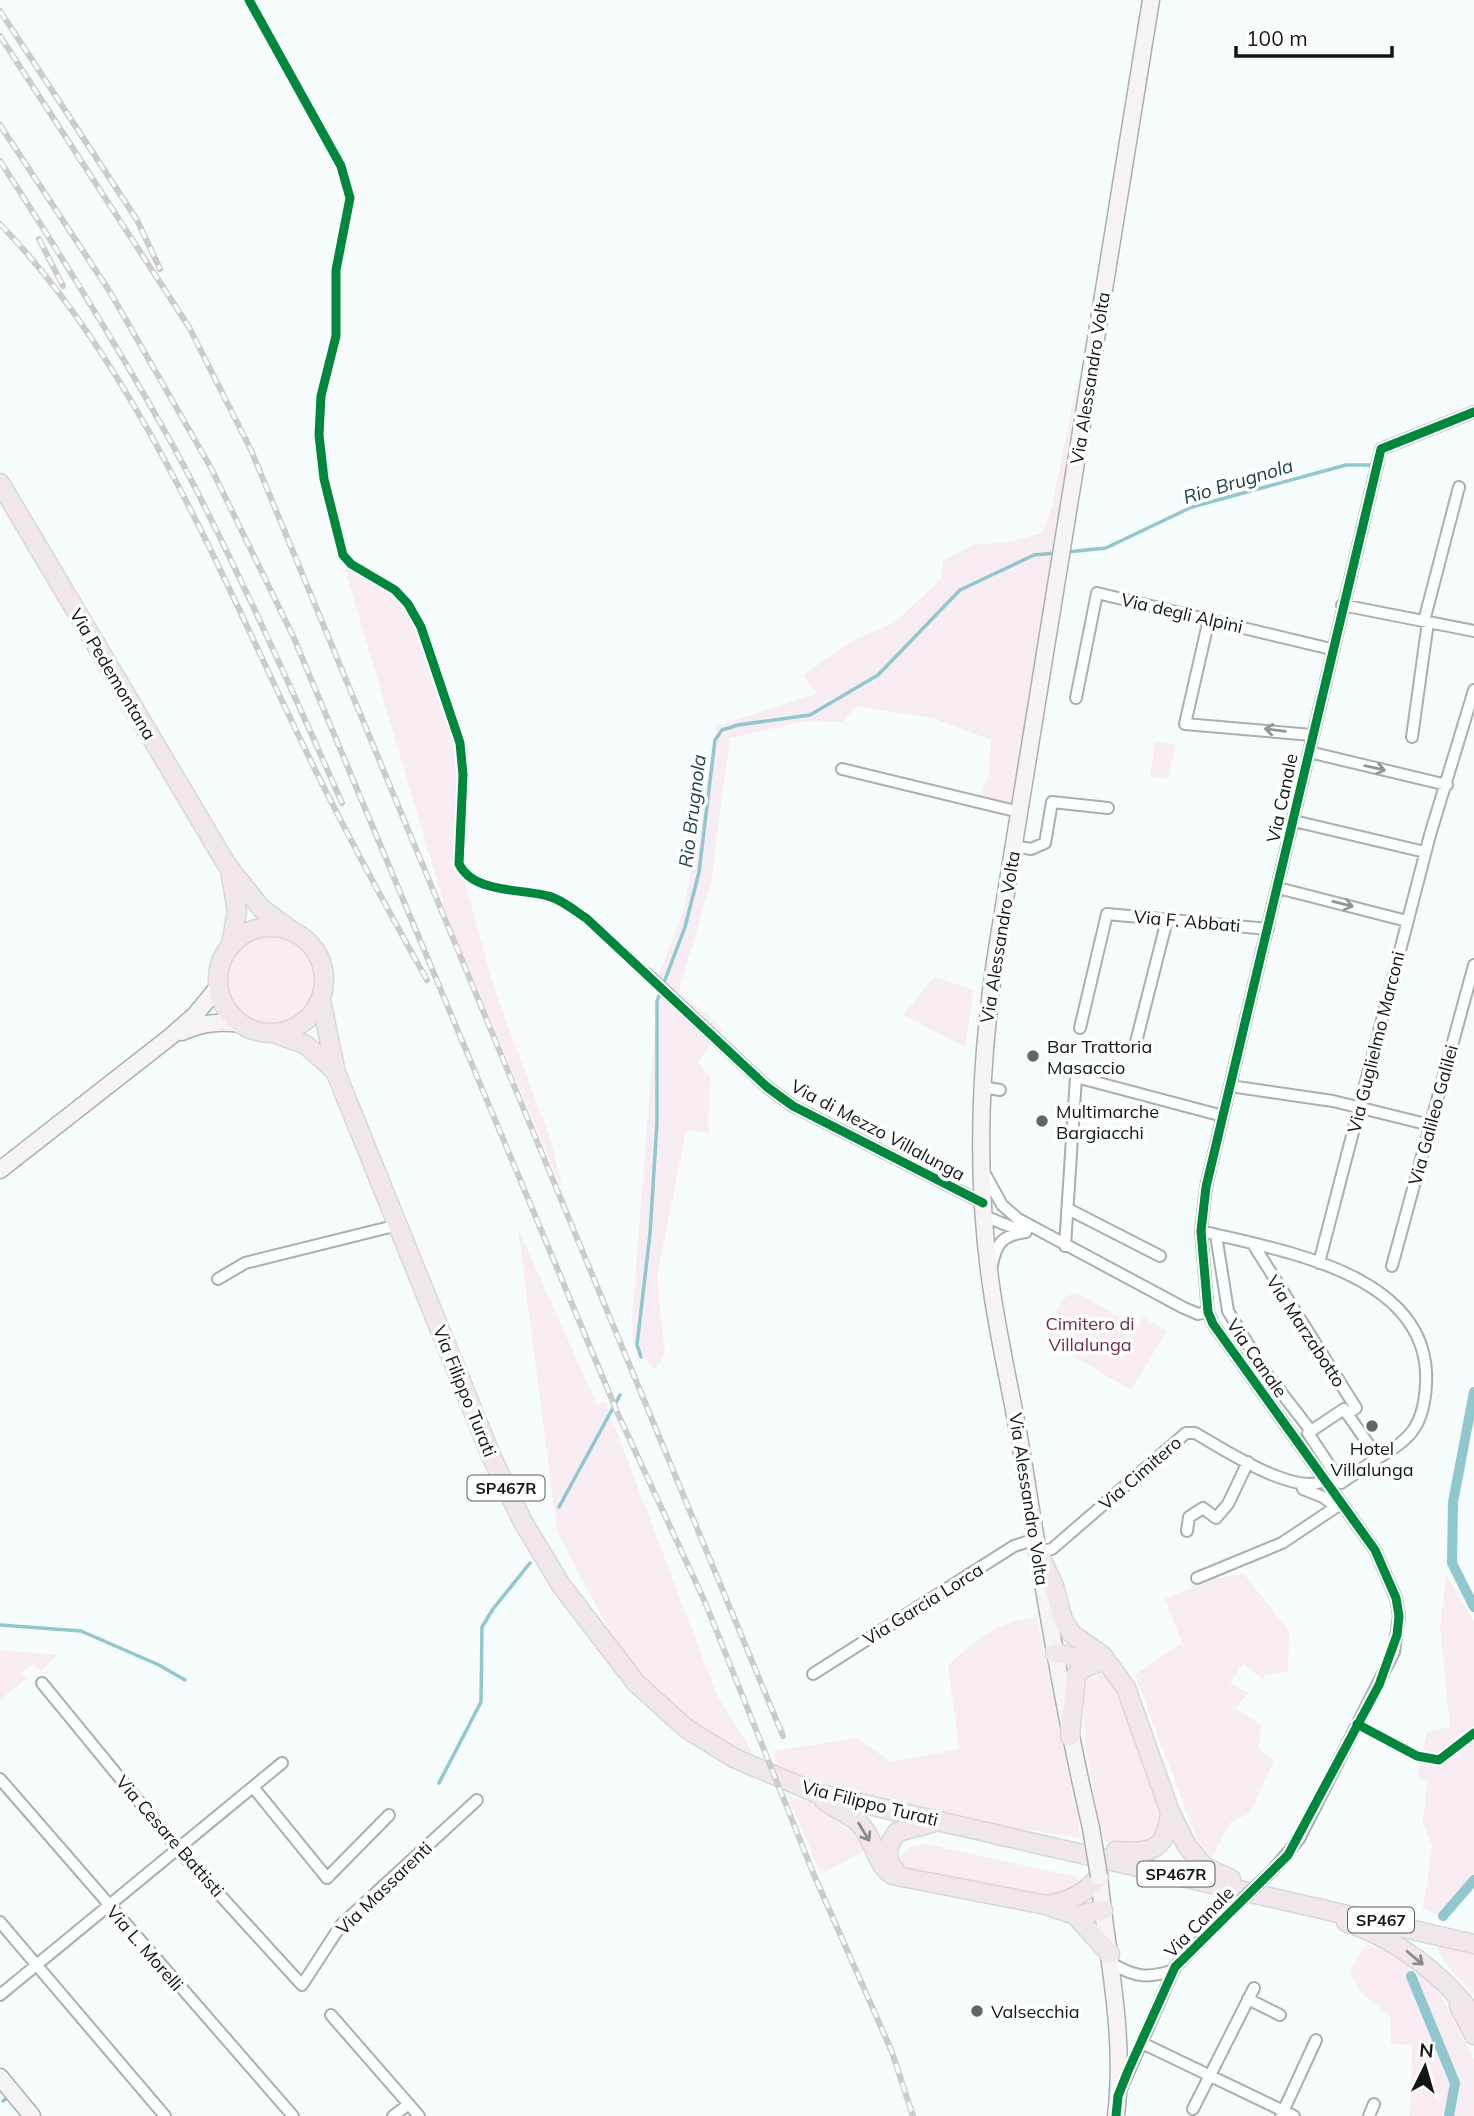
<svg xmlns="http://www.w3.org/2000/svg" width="1474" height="2116" font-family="Mulish,sans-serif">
<rect width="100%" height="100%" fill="#f7fcfc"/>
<path fill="#f8edf2" d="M1080,368L1041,634L1011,803L981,796L989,773L991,740L933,718L856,706L842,722L806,721L730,738L711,882L679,991L723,1029L698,1062L710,1077L709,1133L686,1130L657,1277L665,1354L655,1370L633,1344L632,1318L659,974L684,909L717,726L817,694L803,675L856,639L894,623L941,579L943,561L974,544L1005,543L1042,533L1052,506Z
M341,545L355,563L398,589L406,600L467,740L469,777L459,842L462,871L495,991L552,1144L563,1191L448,918L343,563Z
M1155,742L1176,745L1168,779L1150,776Z
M226 981a44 44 0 1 1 88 0a44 44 0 1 1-88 0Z
M934,977L974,990L965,1047L903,1015Z
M518,1228L597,1405L605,1401L717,1695L755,1757L744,1755L695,1723L651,1686L610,1632L557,1532Z
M1078,1293L1137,1327L1143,1317L1167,1331L1131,1390L1051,1343L1046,1328L1066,1296Z
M1244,1574L1289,1631L1288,1671L1265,1675L1263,1680L1243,1664L1230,1683L1249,1693L1235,1708L1262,1726L1258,1749L1274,1760L1250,1813L1230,1823L1212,1857L1197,1840L1135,1675L1182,1643L1165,1599L1212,1579Z
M1446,1575L1474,1621V1875L1439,1916L1423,1909L1432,1847L1423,1822L1427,1783L1417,1776L1427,1732L1450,1727L1440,1627Z
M1037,1617L1081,1838L964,1820L823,1784L779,1769L773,1751L857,1738L891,1762L959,1749L948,1665C981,1637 993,1623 1037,1617Z
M0,1650L58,1655L41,1671L33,1664L21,1673L27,1678L0,1700Z
M1103,1674C1130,1709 1158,1789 1160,1834C1142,1850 1127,1845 1104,1842C1093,1789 1079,1734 1086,1679Z
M788,1797L811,1802L843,1827L860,1835L868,1849L821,1874Z
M925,1844L1078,1877L1083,1887L1054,1899L903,1868L901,1856L911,1847Z
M1436,1943L1474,1954V1995L1441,1958Z
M1367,1944L1407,1961L1436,1986L1474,2060V2116H1410L1412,2045L1391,2044L1390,2016L1360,1992L1350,1971Z"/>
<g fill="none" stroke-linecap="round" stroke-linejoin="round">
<path stroke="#90c8ce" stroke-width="3.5" d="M1067,552L1106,548L1192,507L1346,465H1371
M641,1357L637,1345L650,1234L657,1123V1001L685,927L699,872L715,740L722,730L738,725L810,715L878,675L960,590L1034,555L1056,553
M559,1507L620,1395
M0,1625L81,1631L159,1665L185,1680
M439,1783L481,1702L482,1627L493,1609L530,1563
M3,2101L6,2099"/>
<path stroke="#90c8ce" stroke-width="10" d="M1474,1392L1453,1502L1452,1563L1474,1607
M1443,1916L1474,1880
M1411,1976L1455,2083L1449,2116"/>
<defs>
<path id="street" d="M1342,605L1474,631
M1209,619L1185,724L1312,735
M1424,621L1459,487
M1076,698L1097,593L1331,649
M1412,737L1428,622
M1309,752L1447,785
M842,769L1019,812
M1294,821L1425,852
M1014,846L1031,849L1045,843L1052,802L1108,808
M1278,888L1407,921
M647,974L767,1087L793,1106L983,1203
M1080,1028L1107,914L1268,929
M1136,1042L1167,920
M1230,1086L1333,1101L1430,1125
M982,1087L1000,1090
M985,1174L1002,1205L1018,1219L1184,1308L1198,1314L1208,1312
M1068,1209L1160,1256
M984,1216L1024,1232
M1201,1231C1282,1251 1432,1273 1426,1384C1424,1424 1412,1439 1378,1458
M1216,1235L1228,1311L1263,1369L1311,1431
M1253,1244L1356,1408L1347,1414
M1065,1246L1076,1077L1223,1116
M1319,1263L1430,835L1474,690
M992,1265C996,1243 1003,1235 1026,1232
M1392,1266L1474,965
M218,1279L245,1263L398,1225
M1344,1409L1378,1458L1341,1483L1308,1433Z
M1187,1531L1189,1517L1203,1508L1216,1518L1228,1504L1248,1462
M1038,1552L1052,1549L1186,1433H1195C1222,1448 1299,1500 1326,1479
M1197,1578L1282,1543L1336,1507L1323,1497L1303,1489L1301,1484
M813,1674L1014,1546L1036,1539
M42,1683L178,1849L302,1985L341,1925L477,1800
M0,1779L293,2116
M253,1787L327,1878L389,1815
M1273,1870L1299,1839L1394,1652L1399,1616L1396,1598L1375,1550L1213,1324L1208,1312L1201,1231L1206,1187L1381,449L1474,412
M0,1922L165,2116
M1111,1963C1134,1977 1148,1979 1174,1970
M0,1995L282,1763
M1248,1999L1280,2015
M331,2015L419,2116
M1142,2043L1294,2116
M1122,2087L1175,1967L1226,1915
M1193,2109L1254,1988
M393,2116L409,2104
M1281,2116L1316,2040
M1369,2116L1374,2104"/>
<path id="secondary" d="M182,1032C202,1023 219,1021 241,1024
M0,1170L170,1037L195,1015L218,987
M1091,1828C1062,1704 1042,1579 1022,1454C1013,1400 1000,1346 992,1292C975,1180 979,1067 996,955L1151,0
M1099,1876C1107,1957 1126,2034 1116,2116
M0,2077L32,2116"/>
<path id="primary" d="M0,483L227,865L261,908L295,933
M231,875L237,911L231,945
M218 980a53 53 0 1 1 106 0a53 53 0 1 1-106 0Z
M321,1000L336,1073L492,1458L523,1522L561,1585L636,1683L687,1729L734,1758L816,1793L1474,1944
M276,1034L306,1045L334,1070
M1038,1552L1054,1586L1063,1620L1072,1634L1102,1655L1126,1688L1170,1812L1187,1846L1205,1867L1231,1879
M1055,1653L1100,1662
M1070,1736L1076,1676L1081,1669L1100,1662
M824,1800C837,1811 854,1815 864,1829C876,1845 875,1862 892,1875L1046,1905L1075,1915L1103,1910
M1116,1851C1153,1854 1166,1850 1170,1812
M895,1871C884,1857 887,1846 897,1832L932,1823
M1046,1905C1068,1902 1086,1894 1099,1876
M1075,1915L1110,1954
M1346,1922C1397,1939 1441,1973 1474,2016
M1459,2006L1474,2035"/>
</defs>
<use href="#street" stroke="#acafaf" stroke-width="14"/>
<use href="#secondary" stroke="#acafaf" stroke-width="19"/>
<use href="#primary" stroke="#d6d9d9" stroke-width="21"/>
<use href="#street" stroke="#feffff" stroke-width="10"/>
<use href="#secondary" stroke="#f7f4f5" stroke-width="16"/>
<use href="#primary" stroke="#f0e8ec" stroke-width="18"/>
<defs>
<path id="rail" d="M0,11L137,220L160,269
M0,36L189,327L251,450L783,1736
M0,125L110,292L211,468L293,636L618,1414L705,1602L814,1875L892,2052L913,2116
M0,161C64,260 128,362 184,466C241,576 292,689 342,803
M0,224C130,358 214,558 294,726C335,813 380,896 427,980
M39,239L63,286"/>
</defs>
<use href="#rail" stroke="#ccc" stroke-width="6"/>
<use href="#rail" stroke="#fff" stroke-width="3.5" stroke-dasharray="10" stroke-linecap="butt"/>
<defs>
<path id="street-bridge" d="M1226,1915L1273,1870"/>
<path id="secondary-bridge" d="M1091,1828L1099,1876"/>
</defs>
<use href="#street-bridge" stroke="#acafaf" stroke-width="14" stroke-linecap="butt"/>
<use href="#secondary-bridge" stroke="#acafaf" stroke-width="19" stroke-linecap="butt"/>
<use href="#street-bridge" stroke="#feffff" stroke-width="10"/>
<use href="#secondary-bridge" stroke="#f7f4f5" stroke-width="16"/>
<defs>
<path id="cycleway" d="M249,0L341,166L350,198L336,270V336L321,396L319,435L324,479L343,555L351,564L395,590L408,604L421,627L460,743L463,775L459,864C474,894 520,888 548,896C561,899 575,911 586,918L767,1087L793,1106L983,1203
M1357,1724L1417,1756L1439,1760L1474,1733
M1116,2116L1118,2096L1128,2071L1175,1967L1288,1855L1379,1685L1397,1635L1399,1616L1396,1598L1375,1550L1213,1324L1208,1312L1201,1231L1206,1187L1381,449L1474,412"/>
</defs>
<use href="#cycleway" stroke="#fff" stroke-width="13"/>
<use href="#cycleway" stroke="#00873e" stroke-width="9"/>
</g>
<defs><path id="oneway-shaft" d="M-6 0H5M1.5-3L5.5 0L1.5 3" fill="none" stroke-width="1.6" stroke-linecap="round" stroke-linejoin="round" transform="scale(1.75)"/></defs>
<g stroke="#949696">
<use href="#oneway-shaft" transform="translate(1275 730) rotate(-173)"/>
<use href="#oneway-shaft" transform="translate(1375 768) rotate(13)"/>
<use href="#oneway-shaft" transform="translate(1343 904) rotate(14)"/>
</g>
<g stroke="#8d8a8c">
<use href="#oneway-shaft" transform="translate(864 1832) rotate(59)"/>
<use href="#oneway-shaft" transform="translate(1415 1958) rotate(40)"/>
</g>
<g fill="#636666" stroke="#fff" stroke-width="2.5">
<circle cx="1033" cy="1056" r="7"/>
<circle cx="1042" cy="1121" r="7"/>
<circle cx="1372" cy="1426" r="7"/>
<circle cx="977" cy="2011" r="7"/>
</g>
<g text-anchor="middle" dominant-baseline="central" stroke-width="7" stroke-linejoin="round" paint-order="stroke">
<g fill="#fff" stroke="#5a5c5c" stroke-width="2">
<rect x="467.5" y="1475.5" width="77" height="25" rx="5"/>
<rect x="1137.5" y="1861.5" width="77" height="25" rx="5"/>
<rect x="1348" y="1907.5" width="66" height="25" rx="5"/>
</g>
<g font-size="16" font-weight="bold" fill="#131616">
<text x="506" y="1488">SP467R</text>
<text x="1176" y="1874">SP467R</text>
<text x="1381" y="1920">SP467</text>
</g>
<g font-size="18" fill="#131616" stroke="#fff">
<text transform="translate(1090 378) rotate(-81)">Via Alessandro Volta</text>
<text transform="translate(1182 613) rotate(13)">Via degli Alpini</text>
<text transform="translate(113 674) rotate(59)">Via Pedemontana</text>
<text transform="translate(1282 798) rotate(-78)">Via Canale</text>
<text transform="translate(1187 921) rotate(5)">Via F. Abbati</text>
<text transform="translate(1000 937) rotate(-81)">Via Alessandro Volta</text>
<text transform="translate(1376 1042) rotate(-76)">Via Guglielmo Marconi</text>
<text transform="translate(1433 1115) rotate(-75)">Via Galileo Galilei</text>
<text transform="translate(878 1130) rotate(28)">Via di Mezzo Villalunga</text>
<text transform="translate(1306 1331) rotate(57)">Via Marzabotto</text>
<text transform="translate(1257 1358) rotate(55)">Via Canale</text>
<text transform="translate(465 1391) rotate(68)">Via Filippo Turati</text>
<text transform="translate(1140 1473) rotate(-41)">Via Cimitero</text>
<text transform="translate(1029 1499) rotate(81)">Via Alessandro Volta</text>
<text transform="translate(923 1604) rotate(-32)">Via Garcia Lorca</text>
<text transform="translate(870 1803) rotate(14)">Via Filippo Turati</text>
<text transform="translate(170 1836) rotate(49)">Via Cesare Battisti</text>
<text transform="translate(384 1888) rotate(-44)">Via Massarenti</text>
<text transform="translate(1199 1922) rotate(-46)">Via Canale</text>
<text transform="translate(145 1948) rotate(49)">Via L. Morelli</text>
</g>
<g font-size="18" fill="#131616" stroke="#fff" text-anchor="start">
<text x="1047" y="1046">Bar Trattoria<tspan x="1047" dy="21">Masaccio</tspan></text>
<text x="1056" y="1111">Multimarche<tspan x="1056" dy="21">Bargiacchi</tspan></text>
<text x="1372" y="1448" text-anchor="middle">Hotel<tspan x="1372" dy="21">Villalunga</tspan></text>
<text x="991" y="2011">Valsecchia</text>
</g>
<g font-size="18" fill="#742b4b" stroke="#fff">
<text x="1090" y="1323">Cimitero di<tspan x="1090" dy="21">Villalunga</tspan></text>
</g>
<g font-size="19" font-style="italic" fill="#1b4145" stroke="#fff">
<text transform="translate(1238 481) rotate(-17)">Rio Brugnola</text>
<text transform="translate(692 811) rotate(-83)">Rio Brugnola</text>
</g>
</g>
<g transform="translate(1425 2067) rotate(5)" stroke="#ffffff" stroke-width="5" paint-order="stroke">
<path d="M0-5L12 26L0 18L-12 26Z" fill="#131616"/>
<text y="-10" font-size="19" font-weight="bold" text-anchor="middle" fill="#131616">N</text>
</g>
<path d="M1236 46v10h156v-10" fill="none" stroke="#131616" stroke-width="3.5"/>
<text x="1246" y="46" font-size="21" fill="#131616" stroke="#ffffff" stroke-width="5" paint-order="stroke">100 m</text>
</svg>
